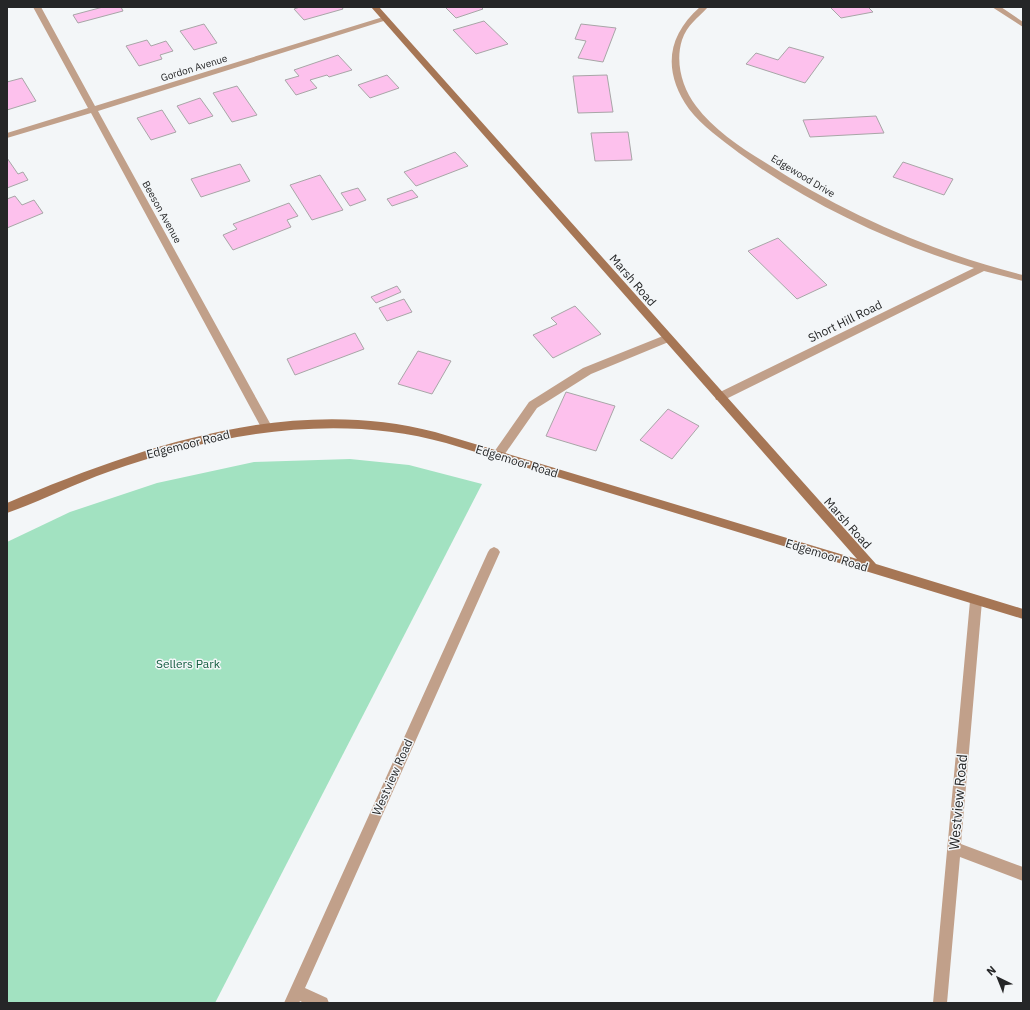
<svg xmlns="http://www.w3.org/2000/svg" width="1030" height="1010" font-family="'IBM Plex Sans',sans-serif">
<rect width="100%" height="100%" fill="#f3f6f8"/>
<path fill="#a2e2c1" d="M350,459L409,465L482,484L215,1003H7V542L70,512L157,483L254,462Z"/>
<path fill="#fdc1ed" stroke="#a8a6a7" d="M103,7H121L123,11L78,23L73,15Z
M300,7H342L343,9L304,20L294,9Z
M445,7H481L483,9L456,18Z
M830,7H868L873,12L841,18Z
M484,21L508,44L476,54L453,30Z
M204,24L217,43L194,50L180,31Z
M581,24L616,28L603,62L578,58L586,41L575,39Z
M147,40L151,46L166,41L173,51L160,55L162,59L139,66L126,46Z
M789,47L824,57L805,83L746,64L756,53L778,60Z
M338,55L352,70L329,77L327,75L310,80L317,88L296,95L285,80L299,76L294,70Z
M387,75L399,88L370,98L358,85Z
M607,75L613,112L578,113L573,76Z
M22,78L36,101L7,110V82Z
M237,86L257,115L232,122L213,93Z
M200,98L213,116L189,124L177,106Z
M162,110L176,132L151,140L137,118Z
M876,116L884,133L810,137L803,120Z
M628,132L632,160L595,161L591,133Z
M455,152L468,166L416,186L404,172Z
M7,158L18,174L23,172L28,180L7,188Z
M903,162L953,179L944,195L893,177Z
M240,164L250,181L201,197L191,179Z
M320,175L343,210L312,220L290,185Z
M358,188L366,200L350,206L341,193Z
M412,190L418,197L392,206L387,199Z
M15,196L22,205L34,200L43,213L7,228V199Z
M289,203L298,216L287,220L291,227L233,250L223,235L237,229L233,224Z
M778,238L827,285L797,299L748,251Z
M397,286L401,292L376,303L371,297Z
M404,299L412,312L387,321L379,308Z
M575,306L601,334L553,358L533,335L557,324L551,318Z
M355,333L364,349L295,375L287,359Z
M418,351L451,361L432,394L398,384Z
M566,392L615,406L596,451L546,436Z
M668,409L699,426L672,459L640,440Z"/>
<g fill="none" stroke-linecap="round" stroke-linejoin="round">
<path fill="#c1a08a" fill-rule="evenodd" d="M668,334L673,338L671,341L591,374L537,408L502,458H494L493,455L494,452L529,402L583,368Z"/>
<path fill="#c1a08a" fill-rule="evenodd" d="M33,7H41L95,106L383,17L390,19L98,111L271,425L272,428L271,431H263L91,113L7,138V133L88,108Z
M700,7H708C698,18 687,25 682,40C675,62 682,88 696,106C713,129 741,148 766,163C845,214 932,252 1023,275V281L984,271L724,400H716L715,397L716,394L974,268C891,243 809,204 739,153C722,140 702,126 689,109C663,72 666,37 700,7Z
M992,7H1001L1023,22V27Z
M494,547L498,549L500,552L305,988L327,998L329,1003H304L300,1001L299,1003H284L488,552L490,549Z
M976,596L980,597L982,601L961,844L1023,867V881L960,857L947,1003H933L970,601L972,597Z"/>
<path fill="#a67655" fill-rule="evenodd" d="M371,7H379L876,564L1023,609V619L446,443C334,412 215,434 108,472C74,484 41,501 7,513V503C140,447 290,394 435,432L857,559Z"/>
</g>
<g text-anchor="middle" dominant-baseline="central" stroke-width="3" stroke-linejoin="round" paint-order="stroke">
<g font-size="10" fill="#252627" stroke="#f3f6f8">
<text transform="translate(194 68) rotate(-17)">Gordon Avenue</text>
<text transform="translate(803 176) rotate(31)">Edgewood Drive</text>
<text transform="translate(162 212) rotate(61)">Beeson Avenue</text>
</g>
<g font-size="12" fill="#252627" stroke="#f3f6f8">
<text transform="translate(633 280) rotate(49)">Marsh Road</text>
<text transform="translate(845 321) rotate(-26)">Short Hill Road</text>
<text transform="translate(188 444) rotate(-14)">Edgemoor Road</text>
<text transform="translate(517 461) rotate(17)">Edgemoor Road</text>
<text transform="translate(848 523) rotate(48)">Marsh Road</text>
<text transform="translate(827 555) rotate(17)">Edgemoor Road</text>
<text transform="translate(392 777) rotate(-66)">Westview Road</text>
</g>
<g font-size="12" fill="#125c3f" stroke="#f3f6f8">
<text x="188" y="663">Sellers Park</text>
</g>
<g font-size="14" fill="#252627" stroke="#f3f6f8">
<text transform="translate(958 802) rotate(-85)">Westview Road</text>
</g>
</g>
<rect width="1030" height="1010" fill="none" stroke="#252627" stroke-width="16"/>
<g transform="translate(998 978) rotate(317)" stroke="#f3f6f8" stroke-width="3" paint-order="stroke">
<path d="M0-3L7 15L0 10L-7 15Z" fill="#252627"/>
<text y="-6" font-size="11" font-weight="bold" text-anchor="middle" fill="#252627">N</text>
</g>
</svg>
